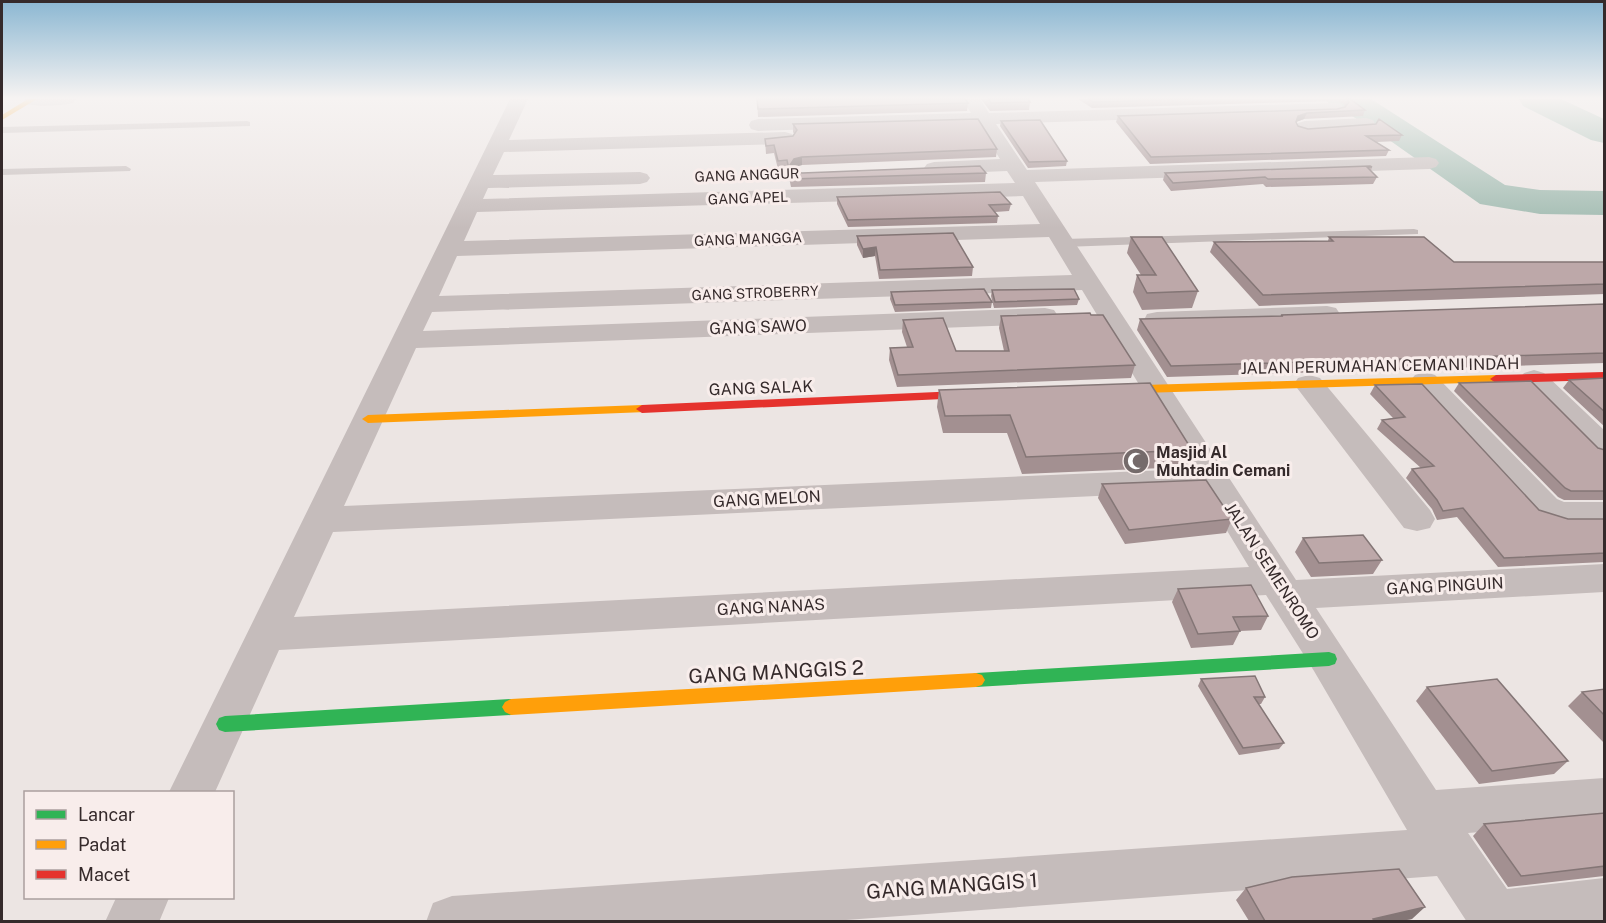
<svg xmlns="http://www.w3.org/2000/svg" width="1606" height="923" font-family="'Public Sans',sans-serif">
<rect width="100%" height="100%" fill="#ece5e3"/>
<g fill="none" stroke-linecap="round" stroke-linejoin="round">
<path fill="#a1bbb1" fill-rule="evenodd" d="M1326,99H1371L1505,185L1540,190L1604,191V215L1540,214L1480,204L1375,130L1347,113L1330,106Z
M1519,99H1561L1604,119V143L1591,140L1523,106Z"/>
<path fill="#c5bcbb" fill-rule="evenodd" d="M247,121L250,122V126L2,133V127Z
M126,166L131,169L130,171L2,175V169Z
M1414,229L1418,230V234L1064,247L1058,243L1064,239Z"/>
<path fill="#c5bcbb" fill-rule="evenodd" d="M24,99H76L73,103C59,106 40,107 26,104Z
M510,99H528L509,140L785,132L792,134L795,138L792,142L785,144L504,152L493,175L640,172L647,174L650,178L647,182L640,184L488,188L483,199L1015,183L1007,171L934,174L927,172L924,168L927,164L934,162L1000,159L978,124L758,131L751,129L749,125L751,121L758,119L971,113L962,99H980L989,113L1335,103L1341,104L1344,108L1341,112L1335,113L996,124L1027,170L1429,157L1436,159L1439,163L1436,167L1429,169L1035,182L1296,580L1604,564V592L1316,608L1436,790L1604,778V822L1468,833L1507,889L1604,878V922H1467L1437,876L819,922H426L433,903L452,896L1407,830L1314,671L1266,595L279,650L215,792H169ZM1023,196L1040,224L464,241L477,212ZM1049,237L1072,275L439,296L457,256ZM1082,290L1190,469L344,506L416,348L1045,324L1054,322L1058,316L1054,310L1045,308L423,331L432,312ZM1203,491L1249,567L294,617L333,532Z
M1366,118L1373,120L1375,124L1373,128L1305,133L1298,131L1296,127L1298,123L1305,121Z
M1327,306L1336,308L1340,314L1336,320L1327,322L1157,328L1147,326L1144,320L1147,314L1157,312Z
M1534,370L1544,373L1604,430V458L1593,455L1524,385L1519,379L1524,373Z
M1425,372L1435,375L1557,499L1564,502H1604V526H1561L1533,517L1415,387L1410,381L1415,375Z
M1309,375L1320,378L1430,510L1435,519L1430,528L1417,531L1404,528L1294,384L1298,378Z
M116,898H169L159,922H105Z"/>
<path fill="#30b455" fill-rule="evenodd" d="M1329,652L1335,654L1337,659L1335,664L1329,666L976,687L970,685L967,680L970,675L976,673Z
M511,699L517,702L520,707L517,712L511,715L225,732L219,730L216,724L219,718L225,716Z"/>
<path fill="#ff9f0a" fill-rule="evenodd" d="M28,99H37L2,120V115Z
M1496,375L1500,376L1502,379L1500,382L1109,394L1103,390L1109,386Z
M642,405L646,406L648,409L646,412L368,423L362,419L368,415Z
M976,673L982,675L985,680L982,685L976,687L511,715L505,712L502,707L505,702L511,699Z"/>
<path fill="#e5322d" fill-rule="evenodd" d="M1604,372V380L1496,383L1490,379L1496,375Z
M982,390L986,391L988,394L986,397L642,413L636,409L642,405Z"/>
</g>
<path fill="#a39091" d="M757,99L968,103L967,111L758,117Z
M981,99H1028L1030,102L1029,110L990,111Z
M1078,99H1350L1365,110L1363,116L1304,119L1296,122L1298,126L1308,129L1402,135L1399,141L1376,142L1389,150L1386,156L1150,164L1116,122L1118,116L1337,109L1345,107L1343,103L1335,101L1092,108Z
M1001,121L1067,161L1066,166L1028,168L1000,126Z
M793,124L997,149L996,157L802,165L794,167L793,169L794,171L802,173H986L985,182L791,187L787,168L778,169L774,153L766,154L765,139L793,136L794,134L793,132Z
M1372,167L1371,171L1377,177L1373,184L1266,187L1263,184L1171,191L1163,180L1165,173Z
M837,197L1011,204L1009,211L995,212L998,216L997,223L848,227L837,204Z
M857,236L973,267L972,276L879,279L875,256L863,258L857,245Z
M1131,237L1198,291L1192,308L1142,310L1133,292L1137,275H1141L1127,253Z
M1329,237L1454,262H1605V294L1259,306L1210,252L1214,242L1328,241Z
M992,290L1079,299L1077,305L994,308L991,296Z
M891,292L992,302L991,308L895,312L890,299Z
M1605,304V363L1167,377L1137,330L1140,319L1281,316V315Z
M1091,315L1135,365L1131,378L897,387L889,360L890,348L907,347L902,332L903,320L956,351H1004L999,328L1001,316Z
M1605,378V427L1563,388L1569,380Z
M1459,383L1598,448L1605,450V500H1564L1558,497L1454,391Z
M1375,385L1539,510L1568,519H1605V564L1604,562L1498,567L1457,517L1437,520L1432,509L1406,478L1412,469L1421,468L1377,429L1382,420L1393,418L1370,394Z
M939,390L1192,450L1186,467L1022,474L1007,433H943L937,407Z
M1102,484L1232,519L1226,533L1125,544L1098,498Z
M1303,538L1382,560L1373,574L1311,577L1295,552Z
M1178,589L1268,616L1261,630L1240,631L1233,645L1191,648L1172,602Z
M1201,679L1265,697L1261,704H1258L1284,743L1279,749L1239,755L1198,686Z
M1427,687L1568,761L1554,774L1479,784L1416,701Z
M1605,689V744L1568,706L1582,692Z
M1605,813V876H1604L1508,887L1473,836L1484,824Z
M1246,888L1412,919L1401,921H1249L1236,900Z"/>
<path fill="#847676" d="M1307,113L1304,119L1296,122L1298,116Z
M802,157V165L794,167L790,173V165L794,159Z
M876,247L875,256L863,258V249Z
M1425,907L1412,919L1401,921H1371L1373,919Z"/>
<path fill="#bda8a9" stroke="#847676" stroke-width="1.5" d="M757,99H965L968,103L758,109Z
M988,99H1028L1030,102L991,103Z
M1089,99H1194L1093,102Z
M1347,99H1350L1365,110L1307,113L1298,116L1296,122L1298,126L1308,129L1376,124L1379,119L1402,135L1366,136L1389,150L1151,157L1118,116L1337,109L1345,107L1349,102Z
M978,119L997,149L802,157L794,159L790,165L794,171L802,173L980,166L986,173L791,179L787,160L778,161L774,145L766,146L765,139L793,136L797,130L793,124Z
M1040,120L1067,161L1029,162L1001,121Z
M1370,166L1372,167H1367L1377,177L1268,179L1265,177L1173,183L1165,173Z
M1000,192L1011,204L989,205L998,216L848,220L837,197Z
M953,233L973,267L880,270L876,247L863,249L857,236Z
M1131,237H1162L1198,291L1147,293L1137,275H1156Z
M1329,237H1424L1454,262H1605V284L1263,295L1214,242L1333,241Z
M984,289L992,302L895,305L891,292Z
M1074,289L1079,299L995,302L992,290Z
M1605,304V353L1171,366L1140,319L1283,316L1281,315Z
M1090,313L1091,315H1103L1135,365L898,375L890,348L913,347L903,320L943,318L956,351H1009L1001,316Z
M1605,378V412L1569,380Z
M1531,381L1598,448L1605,450V491H1571L1565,488L1459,383Z
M1150,383L1192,450L1026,457L1010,415L945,416L939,390Z
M1422,384L1539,510L1568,519H1605V553L1504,558L1463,508L1443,511L1437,500L1412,469L1434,466L1382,420L1405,417L1375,385Z
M1206,480L1232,519L1129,530L1102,484Z
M1363,535L1382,560L1319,563L1303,538Z
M1251,585L1268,616L1233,617L1240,631L1198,634L1178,589Z
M1255,676L1265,697H1254L1284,743L1243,748L1201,679Z
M1497,679L1568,761L1492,771L1427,687Z
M1605,689V716L1582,692Z
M1605,813V866L1521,876L1484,824Z
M1399,869L1425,907L1373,919L1374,921H1265L1246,888L1292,877Z"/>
<linearGradient id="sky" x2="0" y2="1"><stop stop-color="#8bb7d2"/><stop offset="0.43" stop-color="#f6f3f2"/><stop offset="1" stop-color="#f6f3f2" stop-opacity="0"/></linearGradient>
<rect width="1606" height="228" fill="url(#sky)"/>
<defs>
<symbol id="mosque-disc" viewBox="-11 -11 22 22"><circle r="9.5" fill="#756b6b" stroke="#f8edeb"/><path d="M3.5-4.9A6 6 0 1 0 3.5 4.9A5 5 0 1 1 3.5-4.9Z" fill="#fff"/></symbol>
</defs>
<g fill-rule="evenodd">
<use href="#mosque-disc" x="1121" y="446" width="30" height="30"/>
</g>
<g text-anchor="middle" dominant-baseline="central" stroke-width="6" stroke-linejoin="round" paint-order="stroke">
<g font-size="14" fill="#352a2b" stroke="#f8edeb">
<text transform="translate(747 175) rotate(-2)">GANG ANGGUR</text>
<text transform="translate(748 198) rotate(-2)">GANG APEL</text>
<text transform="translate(748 239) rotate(-2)">GANG MANGGA</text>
<text transform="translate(755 293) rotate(-2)">GANG STROBERRY</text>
</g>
<g font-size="16" fill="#352a2b" stroke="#f8edeb">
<text transform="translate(758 327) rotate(-2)">GANG SAWO</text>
<text transform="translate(1380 366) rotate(-1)">JALAN PERUMAHAN CEMANI INDAH</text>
<text transform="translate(761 388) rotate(-2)">GANG SALAK</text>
<text transform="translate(767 499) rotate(-3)">GANG MELON</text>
<text transform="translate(1272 571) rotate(57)">JALAN SEMENROMO</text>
<text transform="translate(1445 586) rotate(-3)">GANG PINGUIN</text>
<text transform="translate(771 607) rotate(-3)">GANG NANAS</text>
</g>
<g font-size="16" font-weight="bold" fill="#352a2b" stroke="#f8edeb" text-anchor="start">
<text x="1156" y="452">Masjid Al<tspan x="1156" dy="18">Muhtadin Cemani</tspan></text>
</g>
<g font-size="20" fill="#352a2b" stroke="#f8edeb">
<text transform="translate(776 672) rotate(-3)">GANG MANGGIS 2</text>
<text transform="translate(952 886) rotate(-4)">GANG MANGGIS 1</text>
</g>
</g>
<rect width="1606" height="923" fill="none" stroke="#352a2b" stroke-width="6"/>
<rect x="24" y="791" width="210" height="108" fill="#f8edeb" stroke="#aa9f9e" stroke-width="1.5"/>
<rect x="36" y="810" width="30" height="9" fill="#30b455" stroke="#aa9f9e" stroke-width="1.5"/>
<text x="78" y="821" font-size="18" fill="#352a2b">Lancar</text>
<rect x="36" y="840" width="30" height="9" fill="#ff9f0a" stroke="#aa9f9e" stroke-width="1.5"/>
<text x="78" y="851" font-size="18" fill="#352a2b">Padat</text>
<rect x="36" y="870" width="30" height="9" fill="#e5322d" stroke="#aa9f9e" stroke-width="1.5"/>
<text x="78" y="881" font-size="18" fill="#352a2b">Macet</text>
</svg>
